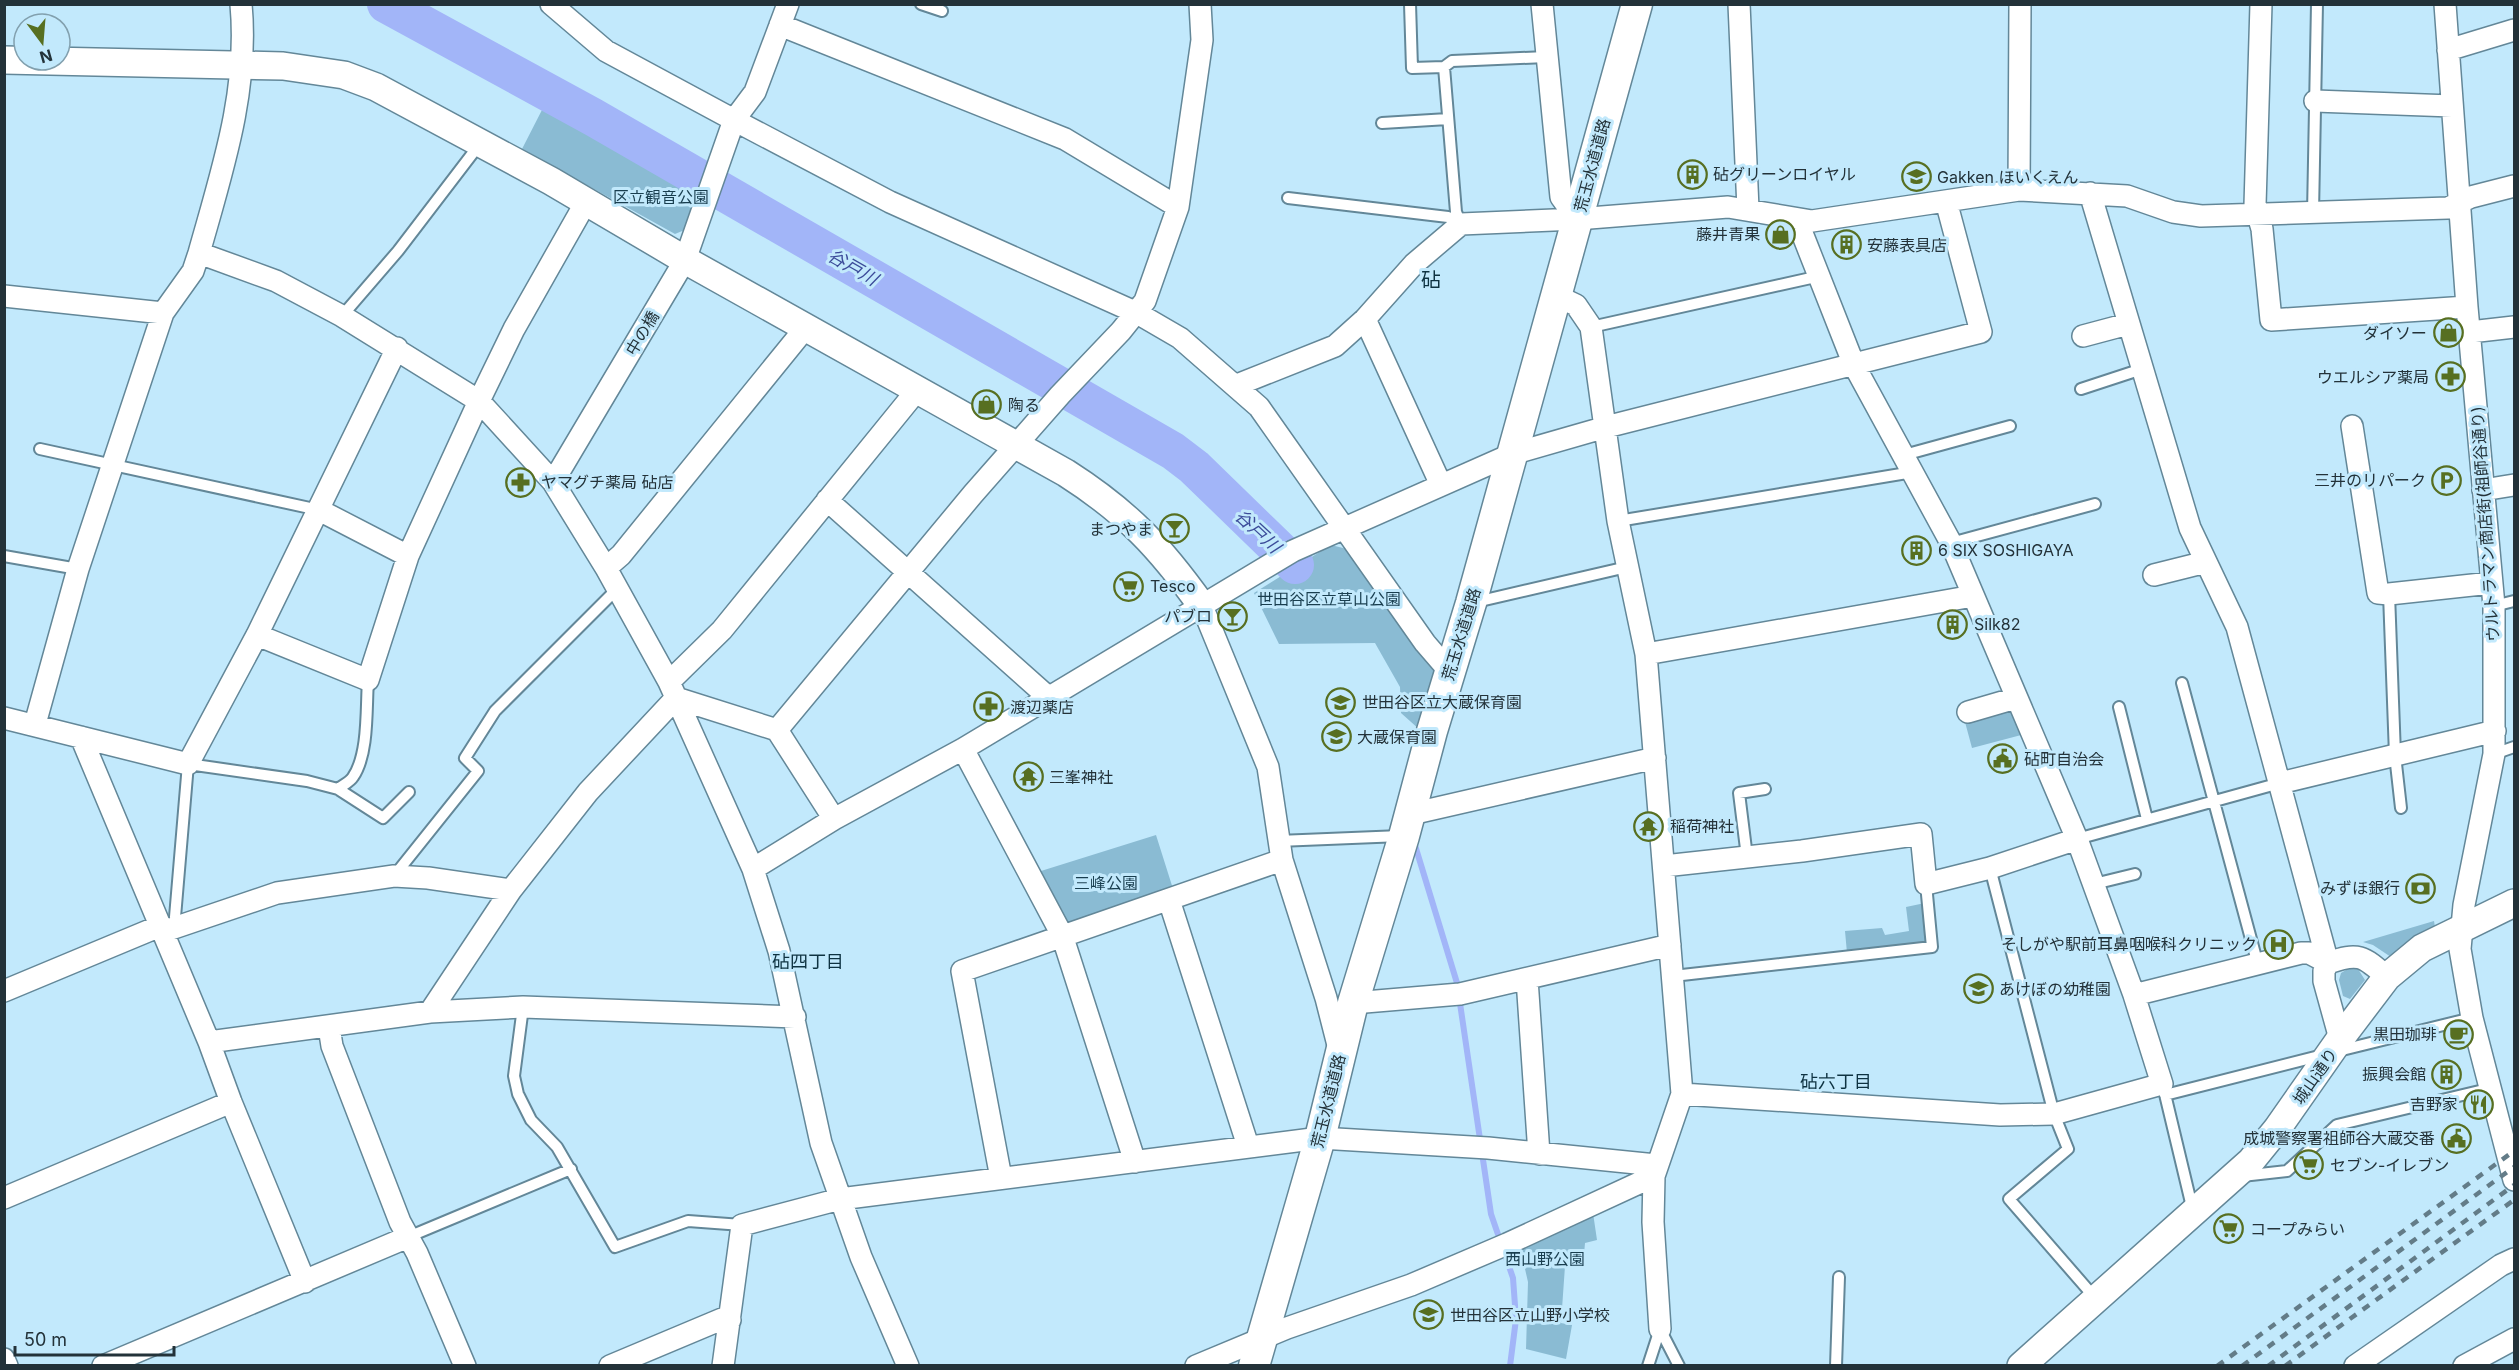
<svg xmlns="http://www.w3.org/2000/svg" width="2519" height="1370" font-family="Inter,'Noto Sans JP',sans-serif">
<rect width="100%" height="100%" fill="#c2e9fc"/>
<path fill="#8abbd3" d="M544,106L700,190L687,229L675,234L522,149Z
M1331,545L1347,549L1433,665L1436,673L1420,730L1401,713L1400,687L1375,643L1279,644L1254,593Z
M2010,708L2025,734L1972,748L1965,722Z
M1156,835L1174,892L1070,926L1041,871Z
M1925,903L1929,945L1847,953L1845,931L1882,928L1885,935L1909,931L1906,907Z
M2434,921L2435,927L2391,957L2373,945L2363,942Z
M2351,967L2358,969L2365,980L2350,999L2343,996L2339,980L2341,973Z
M1593,1213L1597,1240L1585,1243L1583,1266H1565L1561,1323L1572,1325L1566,1359L1526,1349L1528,1282L1520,1247Z"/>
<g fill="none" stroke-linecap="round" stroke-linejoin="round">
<path stroke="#a2b5f8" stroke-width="6" d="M1414,842L1457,983L1491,1214L1513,1278L1516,1319L1510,1366"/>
<path stroke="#a2b5f8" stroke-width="38" d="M386,4L593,117L1173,451L1194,467L1295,565"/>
<defs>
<path id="service" d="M921,4L942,11
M1410,4L1412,68L1444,67L1452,61L1546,57
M1444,67L1456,212L1461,224
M1382,123L1448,119
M1288,198L1448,217L1461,224
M2313,213L2317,4
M342,316L398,251L479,145
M1591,327L1820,276
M2081,389L2142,369
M40,449L319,510
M1904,455L2010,426
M1618,521L1913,472
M1951,543L2095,504
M4,556L78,569
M2389,594L2395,755L2401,808
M1476,602L1627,567
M2494,606L2514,601
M2182,683L2258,965
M2119,707L2147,819
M2494,754L2514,747
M338,789C343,785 350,782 353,777C369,754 366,707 368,680
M2077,839L2280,783
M1278,841L1401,836
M1747,857L1739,793L1765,789
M1990,868L2054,1114L2068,1149L2009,1199L2096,1299
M394,876L478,771L465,758L495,711L617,589
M2094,884L2135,874
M179,926L175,917L188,764L307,781L338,789L383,818L409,792
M1673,976L1932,947L1926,884
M523,1007L514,1076L518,1094L531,1120L557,1147L615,1247L688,1221L742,1225
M2338,1051L2472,1018
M2164,1090L2193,1211
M2165,1095L2323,1055
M2242,1176L2287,1171L2337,1125L2492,1088
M408,1237L571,1169
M1660,1329L1679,1366
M1648,1366L1660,1329
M1836,1366L1839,1277"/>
<path id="minor" d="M551,4L606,51L734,120L890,202L1137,313L1180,338L1259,407L1425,643L1450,672
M1542,4L1561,197L1577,219
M1739,4L1748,209
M2261,4L2255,205L2262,229L2271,320L2467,307
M2445,4L2467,307L2494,606V754L2464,905L2460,949L2472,1018L2514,1180
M780,25L1065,139L1178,207
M2448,50L2514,30
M2315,101L2452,106
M2019,190L2020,4
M2090,193L2190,528L2237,627L2328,963
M199,253L276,281L342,316L479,401L553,482L606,568L669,682L753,869L779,951L821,1143L861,1257L908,1366
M4,296L163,313
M1557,296L1576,305L1591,327L1618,521L1646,654L1682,1094L1654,1176L1653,1222L1660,1329
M1365,319L1441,485
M2470,332L2514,327
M2083,336L2128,324
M1237,385L1335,346L1365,319L1414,264L1461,224L1577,219L1728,207L1812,221L2019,190L2127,196L2173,212L2201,216L2448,208L2471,197L2514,186
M2352,426L2378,593L2389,594L2491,583
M553,482L685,260L734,120L755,92L788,4
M2483,490L2514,485
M827,500L1048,697
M319,510L408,556
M606,568L621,555L807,326
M2154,575L2206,562
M1202,606L1268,767L1282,860L1326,998L1339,1049
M257,635L368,680L408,556L479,401L514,329L586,202
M1646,654L1973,596
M669,682L722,630L918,389
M1968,712L2016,698
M4,718L188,764L257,635L397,348
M35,724L78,569L163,313L193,271L199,253C222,171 249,91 241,4
M777,730L973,494L1060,395L1121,331L1145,301L1178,207L1202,40L1200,4
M81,737L209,1042L231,1102L305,1282
M963,749L1062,935L1135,1162
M2280,783L2495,731
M1411,814L1655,758
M1664,866L1802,851L1921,834L1926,884L1990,868L2077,839
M753,869L834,819L963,749L1293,551L1512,454L1606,427L1981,332L1946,201
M1169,900L1248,1146
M162,932L277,893L394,876L428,878L511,890
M1527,979L1539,1154
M4,991L160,926
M2134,995L2301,953H2309L2328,963
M1353,1003L1460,994L1670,945
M430,1012L511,890L588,792L676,698L777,730L834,819
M329,1027L332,1046L400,1222L417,1253L465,1366
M2340,1039L2324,981V971L2328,963C2359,952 2363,956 2387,977
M209,1042L430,1012L523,1007L795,1017
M1682,1094L2000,1115L2054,1114L2162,1084L2134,995L2077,839L1951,543L1854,365L1802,233L1800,220
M1001,1178L962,971L1282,860
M4,1198L231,1102
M4,1359L7,1366
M103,1366L408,1237
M610,1366L722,1319L730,1320
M723,1366L742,1225L840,1199L1320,1138L1488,1148L1656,1165
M1196,1366L1287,1328L1411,1285L1507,1244L1654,1176
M2355,1366L2501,1265L2514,1259
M2464,1366L2514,1339"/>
<path id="tertiary" d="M4,60L283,66L344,75L376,87L551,181L685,260L1066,473C1127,512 1160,547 1202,606
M2021,1366L2251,1161L2277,1129L2340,1039L2387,977L2422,948L2514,903"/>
<path id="secondary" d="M1254,1366L1320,1138L1353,1003L1404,836L1432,731L1471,603L1637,4"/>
</defs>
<use href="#service" stroke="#638798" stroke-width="14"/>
<use href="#minor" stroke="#638798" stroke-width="24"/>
<use href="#tertiary" stroke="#638798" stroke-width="30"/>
<use href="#secondary" stroke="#638798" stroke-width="33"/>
<use href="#service" stroke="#fff" stroke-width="10"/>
<use href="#minor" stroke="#fff" stroke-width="21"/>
<use href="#tertiary" stroke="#fff" stroke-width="27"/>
<use href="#secondary" stroke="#fff" stroke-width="30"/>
<path stroke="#637c88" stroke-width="4.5" stroke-dasharray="8 8" stroke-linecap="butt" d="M2217,1366L2514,1151
M2242,1366L2514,1167
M2268,1366L2514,1185
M2285,1366L2514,1200"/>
</g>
<defs>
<symbol id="building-ring" viewBox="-11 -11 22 22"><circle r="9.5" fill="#c2e9fc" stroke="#576f21" stroke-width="1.5"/><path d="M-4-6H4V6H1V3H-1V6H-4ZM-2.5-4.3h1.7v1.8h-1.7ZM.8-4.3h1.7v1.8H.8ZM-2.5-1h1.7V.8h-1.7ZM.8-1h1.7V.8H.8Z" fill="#576f21"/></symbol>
<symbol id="school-ring" viewBox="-11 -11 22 22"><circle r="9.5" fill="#c2e9fc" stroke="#576f21" stroke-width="1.5"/><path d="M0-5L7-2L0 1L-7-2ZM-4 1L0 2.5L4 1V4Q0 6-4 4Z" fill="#576f21"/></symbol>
<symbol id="shop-ring" viewBox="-11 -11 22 22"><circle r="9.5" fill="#c2e9fc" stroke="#576f21" stroke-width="1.5"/><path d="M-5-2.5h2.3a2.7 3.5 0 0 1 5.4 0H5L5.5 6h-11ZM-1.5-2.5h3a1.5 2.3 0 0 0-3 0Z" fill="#576f21"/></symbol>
<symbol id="pharmacy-ring" viewBox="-11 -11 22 22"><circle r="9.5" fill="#c2e9fc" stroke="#576f21" stroke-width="1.5"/><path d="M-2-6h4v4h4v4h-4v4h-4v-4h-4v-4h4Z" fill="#576f21"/></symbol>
<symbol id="parking-ring" viewBox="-11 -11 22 22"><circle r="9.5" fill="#c2e9fc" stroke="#576f21" stroke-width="1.5"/><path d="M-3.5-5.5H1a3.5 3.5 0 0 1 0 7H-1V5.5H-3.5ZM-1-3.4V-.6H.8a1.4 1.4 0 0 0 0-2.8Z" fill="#576f21"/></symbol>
<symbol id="bar-ring" viewBox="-11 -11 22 22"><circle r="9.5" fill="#c2e9fc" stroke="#576f21" stroke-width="1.5"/><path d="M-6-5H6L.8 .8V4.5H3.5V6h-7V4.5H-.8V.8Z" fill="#576f21"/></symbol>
<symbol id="supermarket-ring" viewBox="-11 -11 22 22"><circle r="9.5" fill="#c2e9fc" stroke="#576f21" stroke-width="1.5"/><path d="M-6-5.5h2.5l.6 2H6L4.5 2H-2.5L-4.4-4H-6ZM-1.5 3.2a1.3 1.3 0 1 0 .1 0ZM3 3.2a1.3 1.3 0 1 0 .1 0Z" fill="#576f21"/></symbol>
<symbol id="civic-ring" viewBox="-11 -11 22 22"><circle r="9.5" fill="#c2e9fc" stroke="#576f21" stroke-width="1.5"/><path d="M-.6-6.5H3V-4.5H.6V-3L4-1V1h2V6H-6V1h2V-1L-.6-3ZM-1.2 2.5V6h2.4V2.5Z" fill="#576f21"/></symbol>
<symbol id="temple-ring" viewBox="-11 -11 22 22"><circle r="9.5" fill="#c2e9fc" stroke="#576f21" stroke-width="1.5"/><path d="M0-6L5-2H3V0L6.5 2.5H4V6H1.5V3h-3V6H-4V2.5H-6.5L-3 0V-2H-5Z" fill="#576f21"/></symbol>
<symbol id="bank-ring" viewBox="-11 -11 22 22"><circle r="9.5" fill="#c2e9fc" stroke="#576f21" stroke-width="1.5"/><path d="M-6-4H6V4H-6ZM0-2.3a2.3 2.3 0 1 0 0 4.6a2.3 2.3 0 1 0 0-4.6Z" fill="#576f21"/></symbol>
<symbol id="hospital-ring" viewBox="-11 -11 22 22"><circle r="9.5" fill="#c2e9fc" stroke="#576f21" stroke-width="1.5"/><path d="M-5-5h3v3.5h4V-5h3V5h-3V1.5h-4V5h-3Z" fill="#576f21"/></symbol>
<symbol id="cafe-ring" viewBox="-11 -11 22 22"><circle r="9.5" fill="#c2e9fc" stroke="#576f21" stroke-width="1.5"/><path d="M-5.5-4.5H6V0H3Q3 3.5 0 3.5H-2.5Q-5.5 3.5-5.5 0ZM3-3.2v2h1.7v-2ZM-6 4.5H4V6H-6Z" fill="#576f21"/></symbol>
<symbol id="restaurant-ring" viewBox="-11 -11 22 22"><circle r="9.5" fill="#c2e9fc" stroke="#576f21" stroke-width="1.5"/><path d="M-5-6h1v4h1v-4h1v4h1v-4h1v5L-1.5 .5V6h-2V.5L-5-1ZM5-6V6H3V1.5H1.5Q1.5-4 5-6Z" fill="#576f21"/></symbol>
</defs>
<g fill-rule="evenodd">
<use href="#building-ring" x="1676" y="158" width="33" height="33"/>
<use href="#school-ring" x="1900" y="160" width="33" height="33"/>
<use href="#shop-ring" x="1764" y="218" width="33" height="33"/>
<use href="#building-ring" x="1830" y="228" width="33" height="33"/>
<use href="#shop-ring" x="2432" y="316" width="33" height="33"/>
<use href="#pharmacy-ring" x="2434" y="360" width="33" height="33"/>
<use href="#shop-ring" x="970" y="388" width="33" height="33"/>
<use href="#parking-ring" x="2430" y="464" width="33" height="33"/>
<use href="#pharmacy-ring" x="504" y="466" width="33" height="33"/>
<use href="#bar-ring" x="1158" y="512" width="33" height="33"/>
<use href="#building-ring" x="1900" y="534" width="33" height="33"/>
<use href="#supermarket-ring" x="1112" y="570" width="33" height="33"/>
<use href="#bar-ring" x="1216" y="600" width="33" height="33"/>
<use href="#building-ring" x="1936" y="608" width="33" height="33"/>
<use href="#school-ring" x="1324" y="686" width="33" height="33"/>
<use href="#pharmacy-ring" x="972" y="690" width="33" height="33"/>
<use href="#school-ring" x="1320" y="720" width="33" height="33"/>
<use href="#civic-ring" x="1986" y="742" width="33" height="33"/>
<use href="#temple-ring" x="1012" y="760" width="33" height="33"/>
<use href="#temple-ring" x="1632" y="810" width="33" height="33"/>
<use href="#bank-ring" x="2404" y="872" width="33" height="33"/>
<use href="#hospital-ring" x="2262" y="928" width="33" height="33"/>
<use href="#school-ring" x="1962" y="972" width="33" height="33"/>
<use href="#cafe-ring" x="2442" y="1018" width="33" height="33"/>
<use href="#building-ring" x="2430" y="1058" width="33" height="33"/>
<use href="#restaurant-ring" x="2462" y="1088" width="33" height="33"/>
<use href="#civic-ring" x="2440" y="1122" width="33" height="33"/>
<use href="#supermarket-ring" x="2292" y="1148" width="33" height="33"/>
<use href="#supermarket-ring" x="2212" y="1212" width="33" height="33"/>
<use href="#school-ring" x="1412" y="1298" width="33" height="33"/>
</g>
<g text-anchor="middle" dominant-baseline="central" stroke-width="6" stroke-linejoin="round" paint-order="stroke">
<g font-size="16" fill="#233239" stroke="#c2e9fc">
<text transform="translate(1592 165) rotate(-75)">荒玉水道道路</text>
<text transform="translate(642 333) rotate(-59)">中の橋</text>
<text transform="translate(2485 524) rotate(-94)">ウルトラマン商店街(祖師谷通り)</text>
<text transform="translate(1461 634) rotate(-73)">荒玉水道道路</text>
<text transform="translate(2315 1076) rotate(-55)">城山通り</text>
<text transform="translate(1328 1101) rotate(-76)">荒玉水道道路</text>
</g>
<g font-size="16" fill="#233239" stroke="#c2e9fc" text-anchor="start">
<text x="1713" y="174">砧グリーンロイヤル</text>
<text x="1937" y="177">Gakken ほいくえん</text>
<text x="1760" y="234" text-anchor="end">藤井青果</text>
<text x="1867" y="245">安藤表具店</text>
<text x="2427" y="333" text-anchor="end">ダイソー</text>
<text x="2429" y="377" text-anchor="end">ウエルシア薬局</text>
<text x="1008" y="405">陶る</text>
<text x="2426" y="480" text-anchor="end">三井のリパーク</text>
<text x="541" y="482">ヤマグチ薬局 砧店</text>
<text x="1153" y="529" text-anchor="end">まつやま</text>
<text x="1938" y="550">6 SIX SOSHIGAYA</text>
<text x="1150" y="586">Tesco</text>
<text x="1212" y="616" text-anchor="end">パブロ</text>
<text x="1974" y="624">Silk82</text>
<text x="1362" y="702">世田谷区立大蔵保育園</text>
<text x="1010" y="707">渡辺薬店</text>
<text x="1357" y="737">大蔵保育園</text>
<text x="2024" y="759">砧町自治会</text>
<text x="1049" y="777">三峯神社</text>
<text x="1670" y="826">稲荷神社</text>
<text x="2400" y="888" text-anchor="end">みずほ銀行</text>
<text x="2257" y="944" text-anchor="end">そしがや駅前耳鼻咽喉科クリニック</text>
<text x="1999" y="989">あけぼの幼稚園</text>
<text x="2437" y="1034" text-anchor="end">黒田珈琲</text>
<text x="2426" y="1074" text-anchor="end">振興会館</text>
<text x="2458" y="1104" text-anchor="end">吉野家</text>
<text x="2435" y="1138" text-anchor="end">成城警察署祖師谷大蔵交番</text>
<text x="2330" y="1165">セブン-イレブン</text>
<text x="2250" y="1229">コープみらい</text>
<text x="1450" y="1315">世田谷区立山野小学校</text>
</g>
<g font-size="16" fill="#193e4f" stroke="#c2e9fc">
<text x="661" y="197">区立観音公園</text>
<text x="1329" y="599">世田谷区立草山公園</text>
<text x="1106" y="883">三峰公園</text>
<text x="1545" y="1259">西山野公園</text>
</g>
<g font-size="18" font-style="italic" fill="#3c4c9a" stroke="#c2e9fc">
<text transform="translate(853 267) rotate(30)">谷戸川</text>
<text transform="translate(1258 531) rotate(43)">谷戸川</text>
</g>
<g font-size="18" fill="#0e3241" stroke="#c2e9fc">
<text x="808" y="961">砧四丁目</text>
<text x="1836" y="1081">砧六丁目</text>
</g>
<g font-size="20" fill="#0e3241" stroke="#c2e9fc">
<text x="1431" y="280">砧</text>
</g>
</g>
<rect width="2519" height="1370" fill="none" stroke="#233239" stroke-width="12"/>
<g transform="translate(42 42) rotate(164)"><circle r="28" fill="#c2e9fc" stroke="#82a0ae" stroke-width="1.5"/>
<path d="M0-4.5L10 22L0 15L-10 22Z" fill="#576f21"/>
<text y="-9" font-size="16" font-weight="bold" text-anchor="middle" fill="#233239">N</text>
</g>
<path d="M15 1346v9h159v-9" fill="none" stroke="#233239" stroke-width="3"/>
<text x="24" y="1346" font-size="18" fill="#233239" stroke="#c2e9fc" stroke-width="4.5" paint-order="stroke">50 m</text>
</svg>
